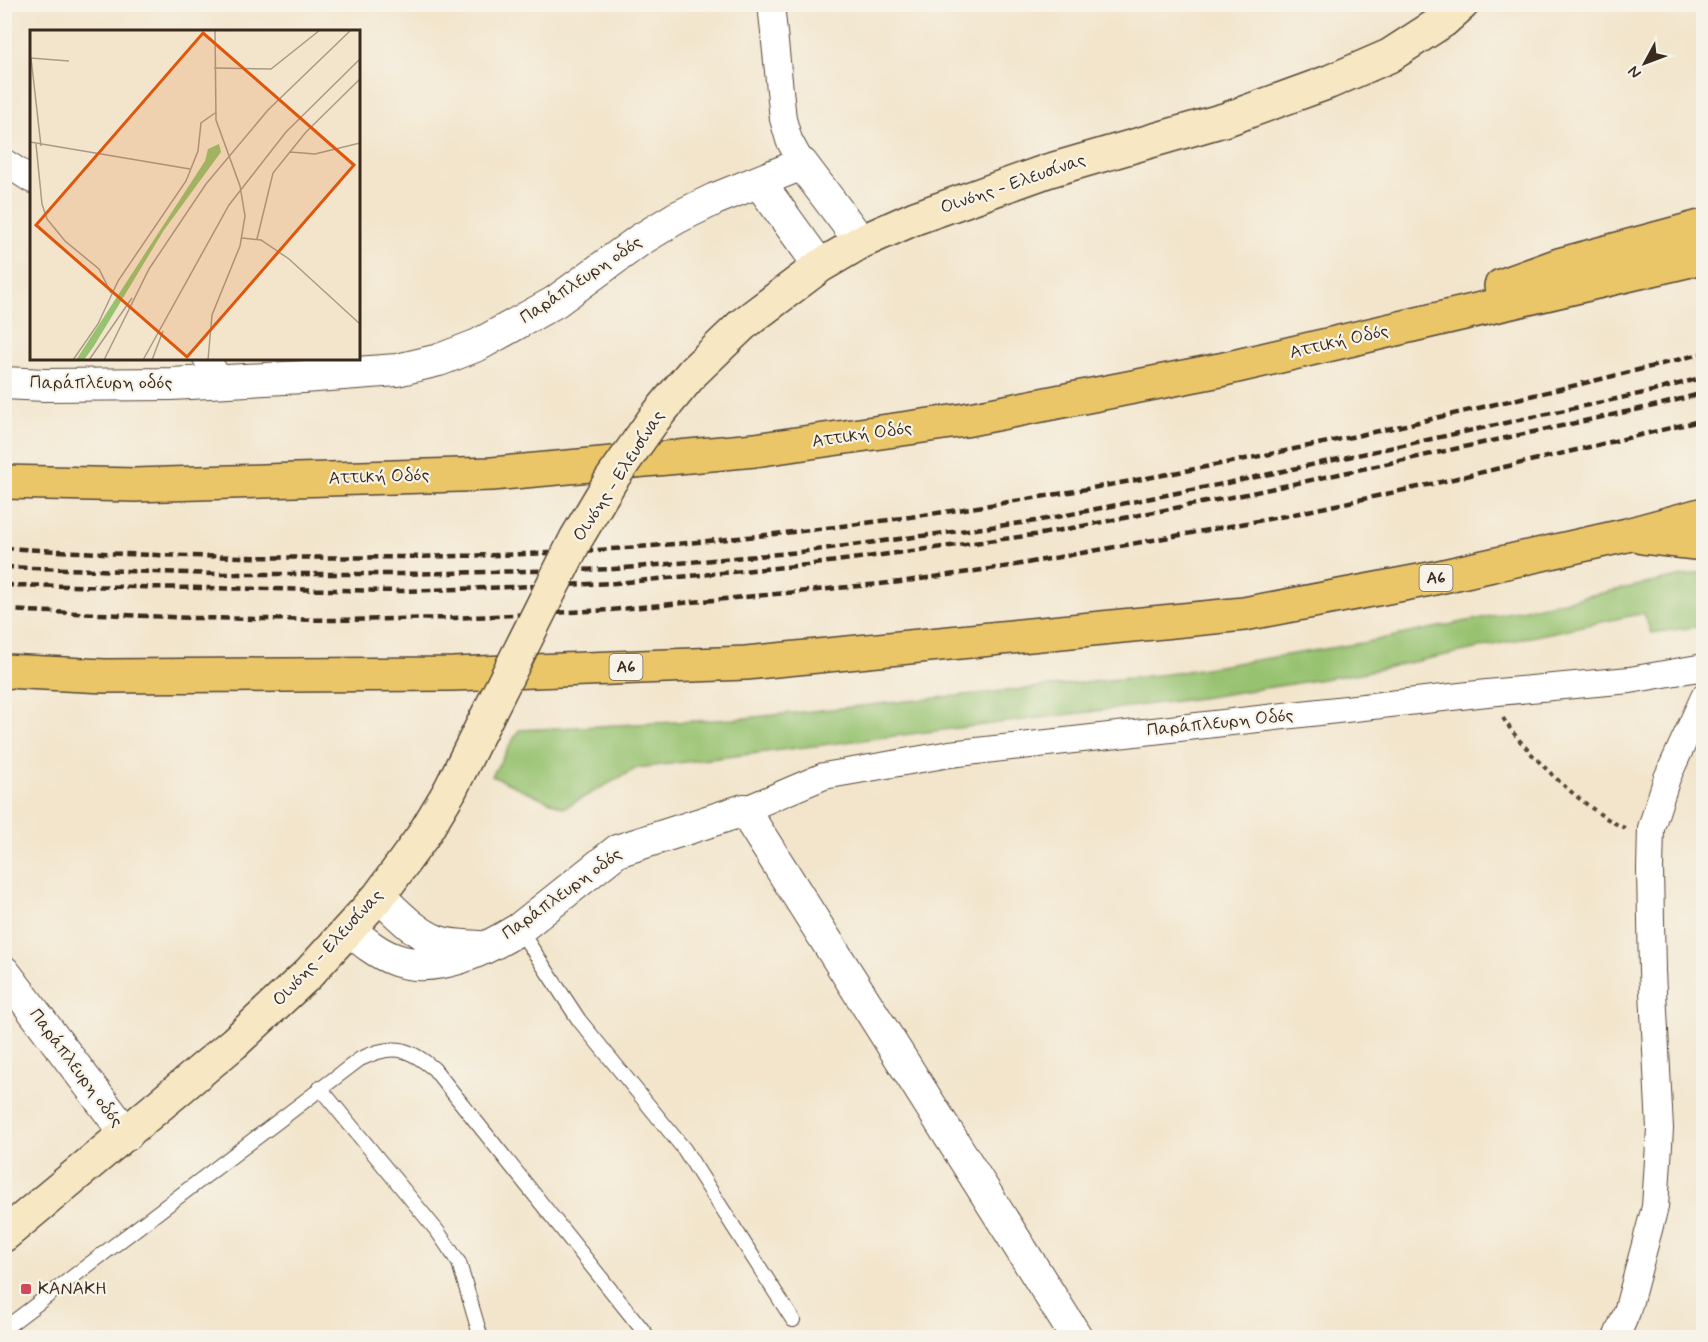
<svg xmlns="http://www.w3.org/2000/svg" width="1708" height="1342" font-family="Mynerve,sans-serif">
<rect width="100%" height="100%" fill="#f7f3e8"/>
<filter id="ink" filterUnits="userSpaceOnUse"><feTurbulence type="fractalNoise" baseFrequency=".0167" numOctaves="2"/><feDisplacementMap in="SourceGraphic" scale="12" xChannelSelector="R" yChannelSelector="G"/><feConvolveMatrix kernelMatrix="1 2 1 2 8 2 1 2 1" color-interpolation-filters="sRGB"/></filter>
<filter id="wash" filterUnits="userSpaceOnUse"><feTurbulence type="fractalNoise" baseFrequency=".008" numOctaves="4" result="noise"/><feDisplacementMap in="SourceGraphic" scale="24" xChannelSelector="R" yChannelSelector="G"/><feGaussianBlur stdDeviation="1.35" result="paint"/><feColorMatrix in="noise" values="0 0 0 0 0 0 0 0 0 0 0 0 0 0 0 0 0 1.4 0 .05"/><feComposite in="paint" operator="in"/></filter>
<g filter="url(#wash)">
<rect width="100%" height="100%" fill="#f2e5cc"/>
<path fill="#97c26f" stroke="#697646" stroke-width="1.5" d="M1703,572V626L1651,633L1644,613L1361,673L1201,698L637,768L564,808L492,776L519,730L735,719L1168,674L1362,643Z"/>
</g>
<g filter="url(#ink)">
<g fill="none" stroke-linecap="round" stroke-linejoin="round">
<defs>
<path id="service" d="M519,929L579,1020L684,1149L793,1320
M320,1088L438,1232L459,1263L481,1338
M4,1329L360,1059C391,1044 407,1046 434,1069L649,1338"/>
<path id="minor" d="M771,4L783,119L789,140L802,164
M4,162L32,180
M206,358L220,380
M744,810L824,776L950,754L1487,693L1630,680L1704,667
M1616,1338L1627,1312L1655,1207L1660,1129L1652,971L1650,870L1651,828L1667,778L1704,697"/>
<path id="tertiary" d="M759,182L820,266
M4,383L45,385L171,384L303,377L397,370L439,360L478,345L555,302L640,240L676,218L715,199L802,164L861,242
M379,896C396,912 414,932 436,941C449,946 465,946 479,947
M350,930C364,942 378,954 396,960C437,974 485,950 519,929L617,851L744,810L1077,1338
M4,972L127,1135"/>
<path id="secondary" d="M742,325L820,266L861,242L915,218L1047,171L1227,119L1329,82L1389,56L1443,21L1462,4
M4,1235L234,1043L308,974L379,896L422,837L449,792"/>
<path id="motorway" d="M1501,286L1559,265L1704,226
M4,482L135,485L492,474L755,450L965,420L1220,370L1704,257
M1643,537L1704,544
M4,671L105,676L453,674L746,663L1244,614L1430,579L1627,535L1704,514"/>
</defs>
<use href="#service" stroke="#564638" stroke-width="16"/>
<use href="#minor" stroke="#564638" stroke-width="28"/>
<use href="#tertiary" stroke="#564638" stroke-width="34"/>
<use href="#secondary" stroke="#564638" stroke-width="36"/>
<use href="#motorway" stroke="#564638" stroke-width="36"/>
<path stroke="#564638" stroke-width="4" stroke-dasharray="4.5 4.5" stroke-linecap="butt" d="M1503,718C1524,752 1588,813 1625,828"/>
<use href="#service" stroke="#fff" stroke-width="14"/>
<use href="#minor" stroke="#fff" stroke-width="26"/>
<use href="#tertiary" stroke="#fff" stroke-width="32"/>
<use href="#secondary" stroke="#f7e8c3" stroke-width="33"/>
<use href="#motorway" stroke="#eac669" stroke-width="33"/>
<path stroke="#3b2a1e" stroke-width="4.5" stroke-dasharray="9 4.5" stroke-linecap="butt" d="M4,548C137,556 269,559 401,557C462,556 522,555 583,551C862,533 1137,485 1410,424C1508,401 1606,379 1704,353
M4,567L217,574H402L614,569L800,552L1036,521L1237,481L1653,391L1704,377
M4,585L402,591L616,583L806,565L1041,534L1242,495L1658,405L1704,393
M4,610L194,618L333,620L454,618L610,610L900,582L1010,566L1285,516L1432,484L1704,420"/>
<defs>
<path id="secondary-bridge" d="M449,792L576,539L611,480L654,419L693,372L742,325"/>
</defs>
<use href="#secondary-bridge" stroke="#564638" stroke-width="36" stroke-linecap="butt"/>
<use href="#secondary-bridge" stroke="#f7e8c3" stroke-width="33"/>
</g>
</g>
<rect fill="#d1495b" stroke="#f7f3e8" stroke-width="2" x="20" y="1283" width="12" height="12" rx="3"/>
<g text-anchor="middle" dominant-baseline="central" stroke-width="4.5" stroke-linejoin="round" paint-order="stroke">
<g fill="#f7f3e8" stroke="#73665b" stroke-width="1.5">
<rect x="1419.5" y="565" width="33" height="26" rx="4.5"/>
<rect x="609.5" y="654" width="33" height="26" rx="4.5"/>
</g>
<g font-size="16" font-weight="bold" fill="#3b2a1e">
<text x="1436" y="578">Α6</text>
<text x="626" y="667">Α6</text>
</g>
<g font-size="18" fill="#3b2a1e" stroke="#f7f3e8">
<text transform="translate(1013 184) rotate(-19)">Οινόης - Ελευσίνας</text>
<text transform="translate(581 280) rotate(-34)">Παράπλευρη οδός</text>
<text transform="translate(1339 342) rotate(-13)">Αττική Οδός</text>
<text x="101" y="383">Παράπλευρη οδός</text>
<text transform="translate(862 435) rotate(-8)">Αττική Οδός</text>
<text transform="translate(619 476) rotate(-57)">Οινόης - Ελευσίνας</text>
<text transform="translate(379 477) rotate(-2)">Αττική Οδός</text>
<text transform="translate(1220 723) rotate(-6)">Παράπλευρη Οδός</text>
<text transform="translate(562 894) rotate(-36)">Παράπλευρη οδός</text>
<text transform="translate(328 948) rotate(-47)">Οινόης - Ελευσίνας</text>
<text transform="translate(76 1068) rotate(53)">Παράπλευρη οδός</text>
</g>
<g font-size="18" fill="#3b2a1e" stroke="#f7f3e8" text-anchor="start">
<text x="38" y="1289">ΚΑΝΑΚΗ</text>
</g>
</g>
<g transform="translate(30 30)">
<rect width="330" height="330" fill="#f2e5cc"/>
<path d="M189,114L191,122L134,200L64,316L54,330H46L175,131L178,119Z" fill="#97c26f"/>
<path fill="none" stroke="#a99a86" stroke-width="1.5" d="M184,38L241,39L290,0M0,112L160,139M6,114L12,174L17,189L35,211L69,239L81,263M11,116L1,28L39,31M260,122L285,124L330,113M212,208L231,210L259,229L330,294M227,209L243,143L276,102L330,49M43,330L68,294L88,251L156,151L168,121L171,93L185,83M59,330L102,268M74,330L119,239L176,154L238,80L321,0M113,330L199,175L256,102L330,29M122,330L133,301M178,330L182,285L210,216L215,186L210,156L186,90L185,0"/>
<path fill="#df570d" fill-opacity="0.15" stroke="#df570d" stroke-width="3" d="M173,3L324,135L157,327L6,195Z"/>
<rect width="330" height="330" fill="none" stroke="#3b2a1e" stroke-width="3"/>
</g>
<rect width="1708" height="1342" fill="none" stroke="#f7f3e8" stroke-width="24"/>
<g transform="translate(1645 63) rotate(229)" stroke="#f7f3e8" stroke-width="4.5" paint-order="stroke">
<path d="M0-4.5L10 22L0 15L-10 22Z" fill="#3b2a1e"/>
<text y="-9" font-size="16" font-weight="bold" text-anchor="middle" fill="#3b2a1e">N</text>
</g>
</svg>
